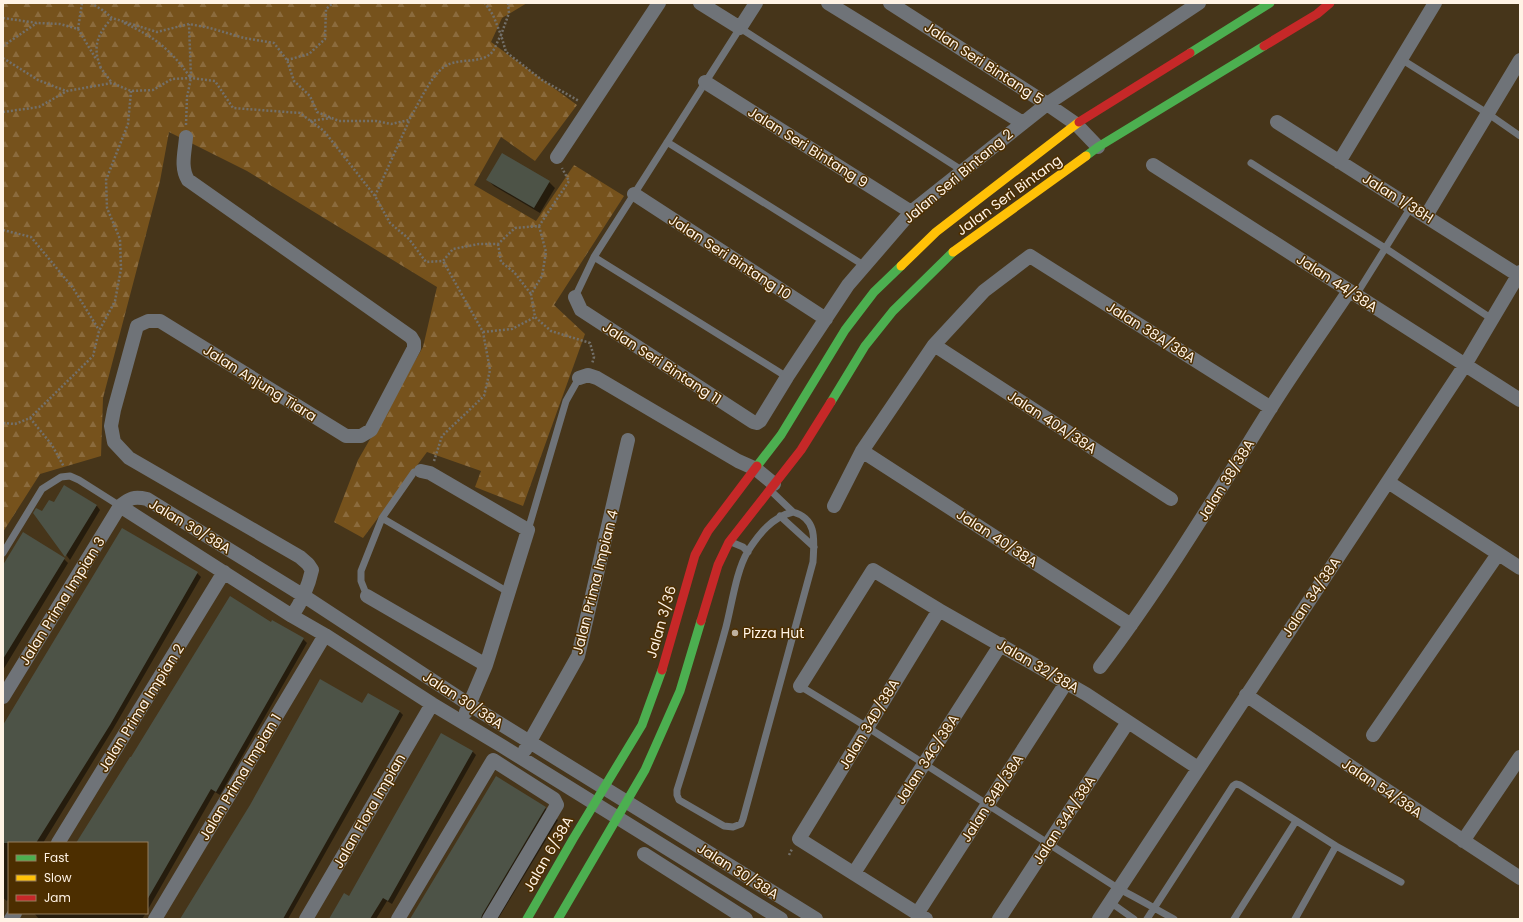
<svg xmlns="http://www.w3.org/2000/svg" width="1523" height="922" font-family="Poppins,sans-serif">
<defs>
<pattern id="forest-firs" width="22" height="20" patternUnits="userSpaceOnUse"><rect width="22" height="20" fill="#76521c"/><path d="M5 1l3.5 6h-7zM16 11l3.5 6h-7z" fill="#8b6b3d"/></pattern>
</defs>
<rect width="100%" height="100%" fill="#46351a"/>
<path fill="url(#forest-firs)" d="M3,3H527L502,18L491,42L577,105L535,161L501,137L474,185L536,221L574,165L624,196L554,305L585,334L523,506L475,487L481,471L427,452L363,538L334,522L358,460L423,347L437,287L247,171L169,132L160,181L103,398L101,456L40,474L3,532Z"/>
<path fill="#0007" d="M488,180L549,182L555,188L540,213L494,186Z
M65,486L97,506L100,510L70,560L34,513H42L54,504Z
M64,559L68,563L3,670V567Z
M197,573L201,577L113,729L43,843H9V898L7,901L3,898V727Z
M272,623L303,639L307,643L220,795L215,792L147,911V843H77L131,759Z
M399,711L403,715L288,919H182Z
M472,751L476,755L392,904L387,901L376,919H330Z
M545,808L558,820L498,919H410Z
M34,913H146L142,919H39Z"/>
<path fill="#4d5347" d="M502,153L550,181L534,208L486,180Z
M64,485L97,505L65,557L33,513L36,508L42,511L49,500L54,502Z
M122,528L198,572L110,725L36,843H3V725Z
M23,532L65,558L3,659V565Z
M230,596L271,622L272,620L304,638L216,792L211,789L147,900V843H76L130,757H131Z
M320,679L362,703L368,693L400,711L283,919H180L250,805Z
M441,733L473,751L388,901L383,898L370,919H329L344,893L349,896Z
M496,776L546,807L482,915L481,919H410Z"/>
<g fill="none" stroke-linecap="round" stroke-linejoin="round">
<path stroke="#73706a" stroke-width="2.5" stroke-dasharray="2 2" stroke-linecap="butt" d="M91,3L104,11L112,18L157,32L189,24L210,28L244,38L274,43L287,60L294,81L310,96L317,112L339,121H376L391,124L409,120C419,104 430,75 447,65C461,58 484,64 493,51C496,46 498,40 501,35L493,15L485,3
M508,3L509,13L501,35L506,52L542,80L579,101
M3,18L37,23L60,24L78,29L96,59
M124,23C155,37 171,50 190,77
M78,29L82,3
M3,46L37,23
M3,58L38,80L66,91
M287,60L309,54L325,39L326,9L333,3
M100,67L112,83
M101,68C92,47 97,35 112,18
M3,112L39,107L67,91L112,83L131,91L153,90L172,79L191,78L215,81L233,108L300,113L324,131L375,196L390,223L409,239L426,262L443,261L453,249L479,244H498L515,228L539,226L569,181L562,168
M310,121L331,118
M186,125L187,97L191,78L189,24
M375,196L409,121
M539,226L546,252L542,276L531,294L535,317L551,331L590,343L594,357L592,364
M3,230L31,237L73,288L99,330
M498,244L501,262L514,272L531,294
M483,332L512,329L535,317
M30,418L52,445L64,467
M3,423L15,424L30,418L93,356L99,331L115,301L121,269L120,239L107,208L106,180L128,124L131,91
M434,461L442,436L484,396L490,370L483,332L443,261
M789,855L792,849"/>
<path stroke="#6f7378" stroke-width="7" d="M1401,59L1487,113L1520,136
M667,142L865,266
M1251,163L1385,248L1492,319
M594,257L787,377
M1356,295L1411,207
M575,297L594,257L740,28L963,171
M770,490L793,512
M793,512C818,519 814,541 813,562L743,819L741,824L733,827L724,826L679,800L677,795V790C694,736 711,682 726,627C732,604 736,571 748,551C759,534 772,517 793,512Z
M780,516L814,547
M382,518L508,592
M528,530L566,401L579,378
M731,542L743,547L748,552
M3,553L42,489L61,477L70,476L79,480L120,506
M367,596L361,581V571L382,518L414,472L421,471
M800,686L867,727L1119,889C1138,898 1155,909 1174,919
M1110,902L1134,919
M1147,919L1233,786L1236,784L1240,785L1336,846L1401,882
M1234,919L1296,821
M1295,919L1336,846"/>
<path stroke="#6f7378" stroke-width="14" d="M700,3L740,28L756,3
M828,3L1023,123
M890,3L1047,104L1076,124L1098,147
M705,82L911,212
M1277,122L1518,275
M186,137C185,152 180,167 188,180L411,337L414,342V348L371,430L361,436H346L160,321H148L137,326L114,410L111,426L114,442L129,458L300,557L308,564L312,570C308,588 302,601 292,616
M557,157L659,3
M1339,162L1435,3
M1153,165L1520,400
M634,194L826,319
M1426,216L1520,60
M575,297L581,310L753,422L757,423L760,421L787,377L848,285L911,212L1047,104L1199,3
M934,345L1171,499
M579,378L588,375L597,378L738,461L756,469L774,484
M862,451L1131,625
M421,471L430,473L528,530L486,665L466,712
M1388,482L1520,568
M120,506L292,616L325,635L432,704L502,746L781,919
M834,506L862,451L934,345L984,291L1030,256L1271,408
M367,596L486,665
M1100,667C1162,585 1215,497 1270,409C1295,369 1323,330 1349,291
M800,686L873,570L939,610L1086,694L1198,768
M1246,695L1353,768L1520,878
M3,697L120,506C130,498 134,496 147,499L304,596L470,705L816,919
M1373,735L1498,554
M525,750L578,656L628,440
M1463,841L1520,757
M58,843L224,572
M644,854L746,919
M854,873L1001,644
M917,914L1066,683
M11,919L15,913
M155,919L325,635
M306,919L432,704
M398,919L493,760L554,799L557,805L489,919
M926,919L799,839L939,610
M999,919L1128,722
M1099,919L1465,365L1520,272"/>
<path stroke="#4caf50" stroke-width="9" d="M1190,53L1270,3
M1086,156L1098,147L1264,46
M831,402L865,346L893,311L953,252
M757,466L781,435L845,330L874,292L901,266
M527,919L573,839L642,725L662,670
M558,919L645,770L680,691L701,621"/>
<path stroke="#ffc107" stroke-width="9" d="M953,252L1086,156
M901,266L936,232L1079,122"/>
<path stroke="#c62828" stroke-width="9" d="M1264,46L1317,14L1330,3
M1079,122L1190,53
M701,621L718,565L729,542L801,450L831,402
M662,670L695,555L708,531L757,466"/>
</g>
<circle fill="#beb09e" stroke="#4c2e00" stroke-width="1.5" cx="735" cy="633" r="4"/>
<g text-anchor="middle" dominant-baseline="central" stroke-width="3" stroke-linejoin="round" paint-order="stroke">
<g font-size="14" fill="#fff3e5" stroke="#4c2e00">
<text transform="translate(984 63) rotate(33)">Jalan Seri Bintang 5</text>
<text transform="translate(808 147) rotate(32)">Jalan Seri Bintang 9</text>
<text transform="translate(958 176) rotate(-40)">Jalan Seri Bintang 2</text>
<text transform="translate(1009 195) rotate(-36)">Jalan Seri Bintang</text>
<text transform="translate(1398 198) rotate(32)">Jalan 1/38H</text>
<text transform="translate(730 257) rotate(33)">Jalan Seri Bintang 10</text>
<text transform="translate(1337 283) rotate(33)">Jalan 44/38A</text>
<text transform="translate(1151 332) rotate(32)">Jalan 38A/38A</text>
<text transform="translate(662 363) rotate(33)">Jalan Seri Bintang 11</text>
<text transform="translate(260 383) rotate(32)">Jalan Anjung Tiara</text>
<text transform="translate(1052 422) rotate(33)">Jalan 40A/38A</text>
<text transform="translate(1226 480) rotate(-58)">Jalan 38/38A</text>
<text transform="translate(190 526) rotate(31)">Jalan 30/38A</text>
<text transform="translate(997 538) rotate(33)">Jalan 40/38A</text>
<text transform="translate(595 582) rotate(-76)">Jalan Prima Impian 4</text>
<text transform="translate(1311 597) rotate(-56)">Jalan 34/38A</text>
<text transform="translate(62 601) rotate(-58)">Jalan Prima Impian 3</text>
<text transform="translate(661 622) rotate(-74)">Jalan 3/36</text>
<text transform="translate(1038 666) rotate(30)">Jalan 32/38A</text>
<text transform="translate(463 700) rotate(33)">Jalan 30/38A</text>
<text transform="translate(141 708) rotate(-58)">Jalan Prima Impian 2</text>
<text transform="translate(869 724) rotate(-59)">Jalan 34D/38A</text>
<text transform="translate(927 759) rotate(-57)">Jalan 34C/38A</text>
<text transform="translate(240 777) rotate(-59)">Jalan Prima Impian 1</text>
<text transform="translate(1382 788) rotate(34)">Jalan 54/38A</text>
<text transform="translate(992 798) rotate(-57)">Jalan 34B/38A</text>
<text transform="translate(369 811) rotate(-60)">Jalan Flora Impian</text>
<text transform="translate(1064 820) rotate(-57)">Jalan 34A/38A</text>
<text transform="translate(548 854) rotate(-60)">Jalan 6/38A</text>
<text transform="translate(738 871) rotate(32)">Jalan 30/38A</text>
</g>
<g font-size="14" fill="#fff3e5" stroke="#4c2e00" text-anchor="start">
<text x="743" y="633">Pizza Hut</text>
</g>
</g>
<rect width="1523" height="922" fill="none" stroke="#fff3e5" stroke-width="8"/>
<rect x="8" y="842" width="140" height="72" fill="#4c2e00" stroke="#947d5c"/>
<rect x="16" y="855" width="20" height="6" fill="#4caf50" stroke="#947d5c"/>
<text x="44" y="862" font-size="12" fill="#fff3e5">Fast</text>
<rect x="16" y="875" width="20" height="6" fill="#ffc107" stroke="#947d5c"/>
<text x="44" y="882" font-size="12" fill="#fff3e5">Slow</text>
<rect x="16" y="895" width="20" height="6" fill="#c62828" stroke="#947d5c"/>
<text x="44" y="902" font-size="12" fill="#fff3e5">Jam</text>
</svg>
